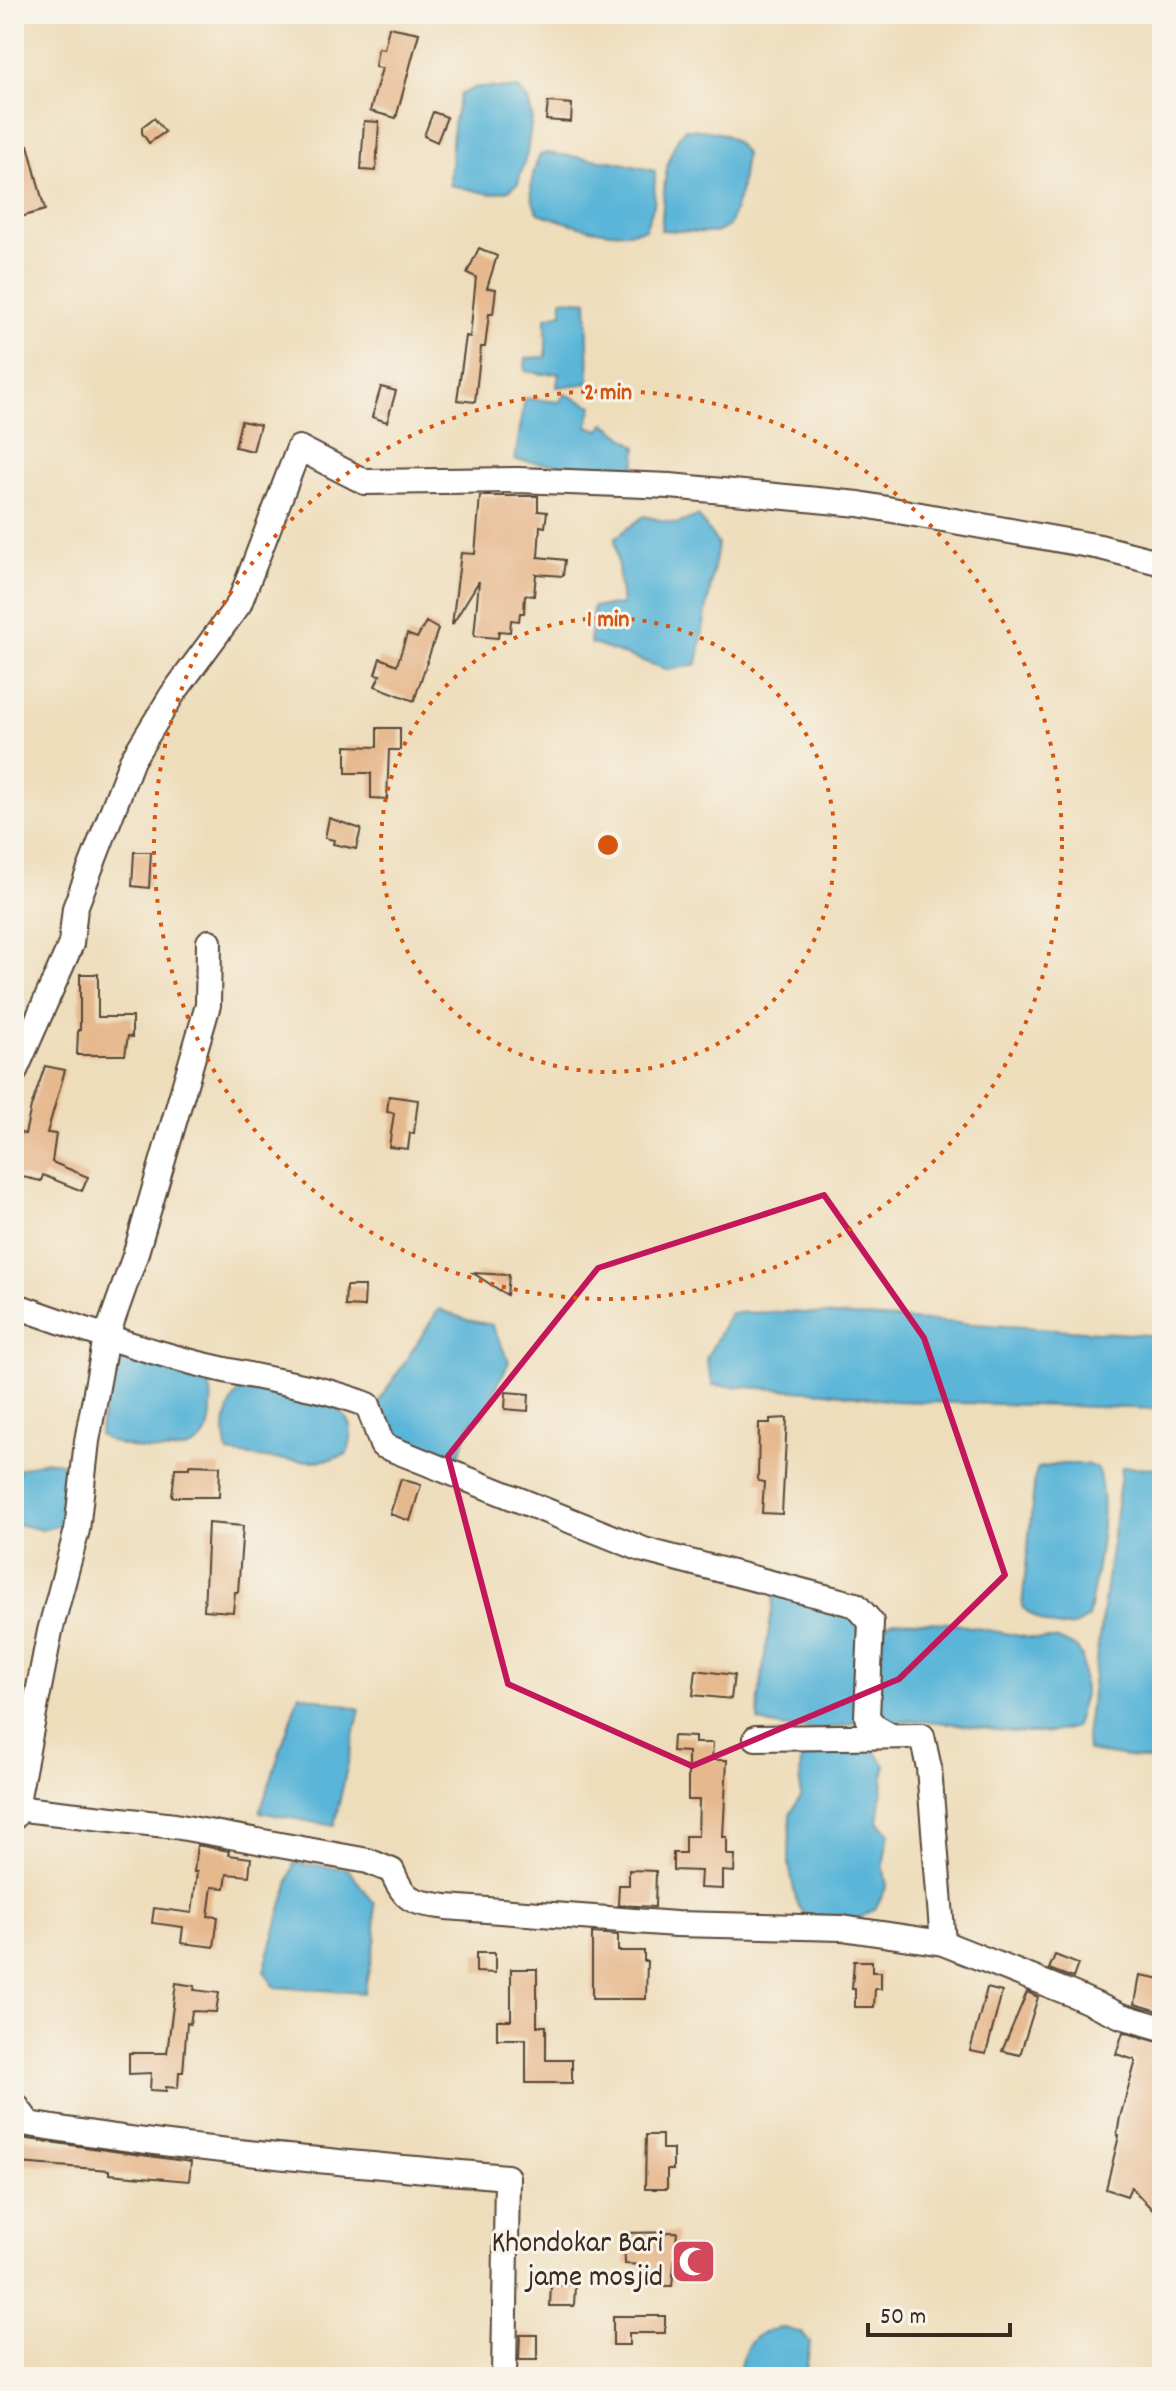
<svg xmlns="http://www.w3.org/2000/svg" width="1176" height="2391" font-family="Dekko,sans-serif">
<rect width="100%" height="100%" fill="#f7f3e8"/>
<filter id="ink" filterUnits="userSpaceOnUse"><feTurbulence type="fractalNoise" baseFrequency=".0125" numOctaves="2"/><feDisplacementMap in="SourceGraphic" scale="16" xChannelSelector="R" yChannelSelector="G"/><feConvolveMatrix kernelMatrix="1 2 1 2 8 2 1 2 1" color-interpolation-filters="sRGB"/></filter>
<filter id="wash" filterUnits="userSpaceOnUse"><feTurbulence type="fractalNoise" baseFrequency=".006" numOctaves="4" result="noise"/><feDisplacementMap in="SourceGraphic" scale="32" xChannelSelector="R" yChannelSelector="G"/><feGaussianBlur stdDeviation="1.8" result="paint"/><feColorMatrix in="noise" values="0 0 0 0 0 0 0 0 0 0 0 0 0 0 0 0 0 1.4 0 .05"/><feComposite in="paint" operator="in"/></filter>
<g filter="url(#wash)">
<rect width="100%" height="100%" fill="#edb"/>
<path fill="#5ab5d8" stroke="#4a707b" stroke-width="2" d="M477,87L518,89L528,100L532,117L527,153L518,183L509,190L491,194L450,185L453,125L460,95Z
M685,129C711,131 730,129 745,154L740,193L729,226L715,233L661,230C665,197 661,156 685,129Z
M546,153L616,162L655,171L654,205L645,229C612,239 570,224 538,213C527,194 531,175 540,155Z
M562,299L587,301L589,383L557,387L559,373L542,374L525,371L526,358L546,357V317L562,313Z
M565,394L593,406L587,426L600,430L605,423L637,447L634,474L515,460L525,398L559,402Z
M644,516L676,524L698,516L718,544L697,664L669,670L590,643L593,607L622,605L615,538Z
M439,1309L467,1320L492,1325L509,1362L482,1416L471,1422L455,1466L386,1443L377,1405Z
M789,1312L1162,1336V1409L893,1401L826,1392L713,1385L706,1359L730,1313Z
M146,1360L206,1379C212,1389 212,1397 211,1409C211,1422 209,1435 198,1443C178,1458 117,1449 99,1435C102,1419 108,1374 120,1364C126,1359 139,1361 146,1360Z
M254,1385C292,1392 370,1397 347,1454C318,1468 260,1457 228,1453C222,1428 225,1412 239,1390Z
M46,1461L61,1463L74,1476L66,1523L42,1530L17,1524L16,1492L19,1469Z
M1062,1464H1085L1097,1468C1111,1506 1095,1578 1088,1618C1065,1636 1041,1624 1022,1607L1035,1476L1038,1468Z
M1122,1467L1162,1468V1762L1087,1751L1086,1736Z
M774,1596L814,1598L858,1615L863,1695L856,1722C827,1732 788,1732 758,1721L759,1697Z
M893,1621L950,1623L1036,1639H1058L1077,1648L1082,1657L1084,1694L1075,1727C1014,1746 954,1713 892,1723L880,1715C874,1681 873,1659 885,1626Z
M299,1694L360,1709L334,1826L260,1812Z
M872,1746L885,1766L878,1822L889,1832L883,1865L887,1886L875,1909L854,1921L812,1923L797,1904L789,1865L790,1815L800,1797L801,1754L811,1747Z
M294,1863L348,1869L374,1903L376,1937L364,1993L275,1987L264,1971Z
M785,2328L802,2333L810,2343L805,2377H738C743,2346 752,2330 785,2328Z"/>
<g id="blocks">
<path fill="#e6b88d" d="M389,27L419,33L396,118L370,111L382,68L375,67L378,48L384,49Z
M548,102L572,104L571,122L546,120Z
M433,112L447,117L437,142L424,136Z
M154,118L165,132L149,143L142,133V127Z
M364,121L379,122L376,171L361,170Z
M28,145L45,210L14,219V149Z
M479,248L497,256L487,288L496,289L493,314H489L485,347H481L475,402L457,400L466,336L470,337L476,277L467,273Z
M381,387L396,391L387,422L372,417Z
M241,421L260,425L253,451L235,447Z
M480,496H538V511L547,512L545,527L540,526L538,557L565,560L563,576L536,574L534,596L525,595L524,613H520L519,621L511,620L510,632L499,631L498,638L474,636L479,581L452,625L461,553L475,554Z
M426,622L438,629L414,701L375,686L380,675L375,674L380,658L397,665L407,634L417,638Z
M377,728H400V750H389L387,799L371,798V773H346V746L377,747Z
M329,818L361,829L356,849L333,844L334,840L325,838Z
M134,852H151L149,888L132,886Z
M80,974H98V1017H132V1037L128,1036L125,1055H77L78,1030H80Z
M45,1066L65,1070L47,1133L56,1134L52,1162L88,1177L82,1191L43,1175L41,1181L14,1175V1158L20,1133L25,1134L31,1107Z
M389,1096L418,1100L414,1133H410L408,1149L389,1147L394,1113L387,1112Z
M473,1273L509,1275L507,1295Z
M346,1286H365L364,1307L345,1306Z
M506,1392L529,1394L528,1411L505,1409Z
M787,1418L782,1514L762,1513L764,1482L758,1481L759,1423H770V1419Z
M189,1465L220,1466L219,1497H172L175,1468H189Z
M401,1479L421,1485L410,1521L390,1514Z
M208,1523L243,1526L238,1592H235L233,1612L204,1610Z
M696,1670L734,1675L731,1699L693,1695Z
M673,1736L695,1737V1743H713L712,1760H727L723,1837H727V1855H735L734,1872L723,1871V1889L700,1888L701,1871L673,1870V1853H685V1836H698L699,1800H688V1752L672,1751Z
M197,1845L229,1851L228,1855L251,1858L249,1876L227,1874L225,1888L212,1887L208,1916L218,1917L214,1947L181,1943L183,1927L152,1923L154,1908L192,1913L197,1872H194Z
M629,1870L656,1871L655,1907L618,1905L619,1885H629Z
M592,1933L618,1935V1951H644V1961H647L646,1999H592Z
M476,1953H495V1973L476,1972Z
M1055,1955L1078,1964L1073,1978L1049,1969Z
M854,1961H872V1972H881V1989H875L874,2007H855V1989H852Z
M511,1969H537V2026H546V2060H572V2083H526V2039H497V2020H511Z
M1140,1975L1162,1979V2012L1135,2004Z
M176,1983L195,1986L194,1990L219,1993L216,2012L192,2011L190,2024L187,2023L183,2072H179L178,2088L166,2087V2091L150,2090L151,2073L129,2074V2053H167Z
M987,1988L1002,1992L986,2054L970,2051Z
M1027,1992L1038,1997L1020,2055L1002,2051Z
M1123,2032L1162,2043V2220L1131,2187L1127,2196L1106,2189L1119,2136L1117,2135L1120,2117L1135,2064V2060L1116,2054Z
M646,2135H662V2149H673V2170H667V2189H645Z
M21,2138L191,2162L189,2181L109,2174V2170L19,2163Z
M677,2232L672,2286H644L645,2265L625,2264L624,2233Z
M551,2285H575L574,2306H550Z
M613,2316H665V2333H629V2345H613Z
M520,2335H537V2360H519Z"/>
</g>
</g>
<g filter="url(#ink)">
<use href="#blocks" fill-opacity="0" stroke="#564536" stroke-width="2"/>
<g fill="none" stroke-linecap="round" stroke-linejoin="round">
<defs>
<path id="minor" d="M14,1073L71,944L75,908L132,760L172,695L239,604L299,448L365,482L518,480L670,486L859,504L1100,547L1162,563
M14,1305C84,1330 153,1354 225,1370C274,1381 322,1387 368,1405L382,1445L644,1550L856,1605L871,1622L867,1717L875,1727L891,1736
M756,1738L922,1736L929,1768L943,1943
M14,1808L175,1826L368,1861L392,1871C405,1903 414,1902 446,1907L676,1924L842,1928L943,1943L1072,1994L1121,2016L1162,2028
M14,1817L50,1631L77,1530L87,1441L106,1338L135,1256L208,1005L209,942
M14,2103L29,2124C187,2150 347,2163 507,2177L504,2377"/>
</defs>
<use href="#minor" stroke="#564536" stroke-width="28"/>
<use href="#minor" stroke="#fff" stroke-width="24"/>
</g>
</g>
<path fill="none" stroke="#c2185b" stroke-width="6" stroke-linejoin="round" d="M824,1195L924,1338L1005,1575L899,1679L692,1766L508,1684L448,1456L598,1268Z"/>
<g fill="none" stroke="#d7540e" stroke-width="4" stroke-dasharray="4 8">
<circle cx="608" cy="845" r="227"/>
<circle cx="608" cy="845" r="454"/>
</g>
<defs>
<symbol id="mosque-square" viewBox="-11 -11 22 22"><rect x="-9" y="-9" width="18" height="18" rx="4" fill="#d1495b" stroke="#f7f3e8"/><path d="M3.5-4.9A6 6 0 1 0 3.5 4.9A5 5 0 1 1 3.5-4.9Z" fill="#fff"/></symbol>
</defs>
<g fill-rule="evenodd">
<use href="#mosque-square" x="668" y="2236" width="51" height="51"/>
</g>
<g text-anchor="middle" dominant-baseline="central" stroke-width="6" stroke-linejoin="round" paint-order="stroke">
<g font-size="30" fill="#3b2a1e" stroke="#f7f3e8" text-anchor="end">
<text x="663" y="2245">Khondokar Bari<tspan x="663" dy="34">jame mosjid</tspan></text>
</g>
</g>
<circle cx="608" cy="845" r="12" fill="#d7540e" stroke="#f7f3e8" stroke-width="4"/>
<g font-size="24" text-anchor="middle" font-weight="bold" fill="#d7540e" stroke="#f7f3e8" stroke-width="6" stroke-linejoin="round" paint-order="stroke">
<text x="608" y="399">2 min</text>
<text x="608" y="626">1 min</text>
</g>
<rect width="1176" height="2391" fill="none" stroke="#f7f3e8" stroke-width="48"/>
<path d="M868 2323v12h142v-12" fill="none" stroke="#3b2a1e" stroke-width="4"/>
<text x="880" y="2323" font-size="24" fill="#3b2a1e" stroke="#f7f3e8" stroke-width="6" paint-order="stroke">50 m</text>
</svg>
